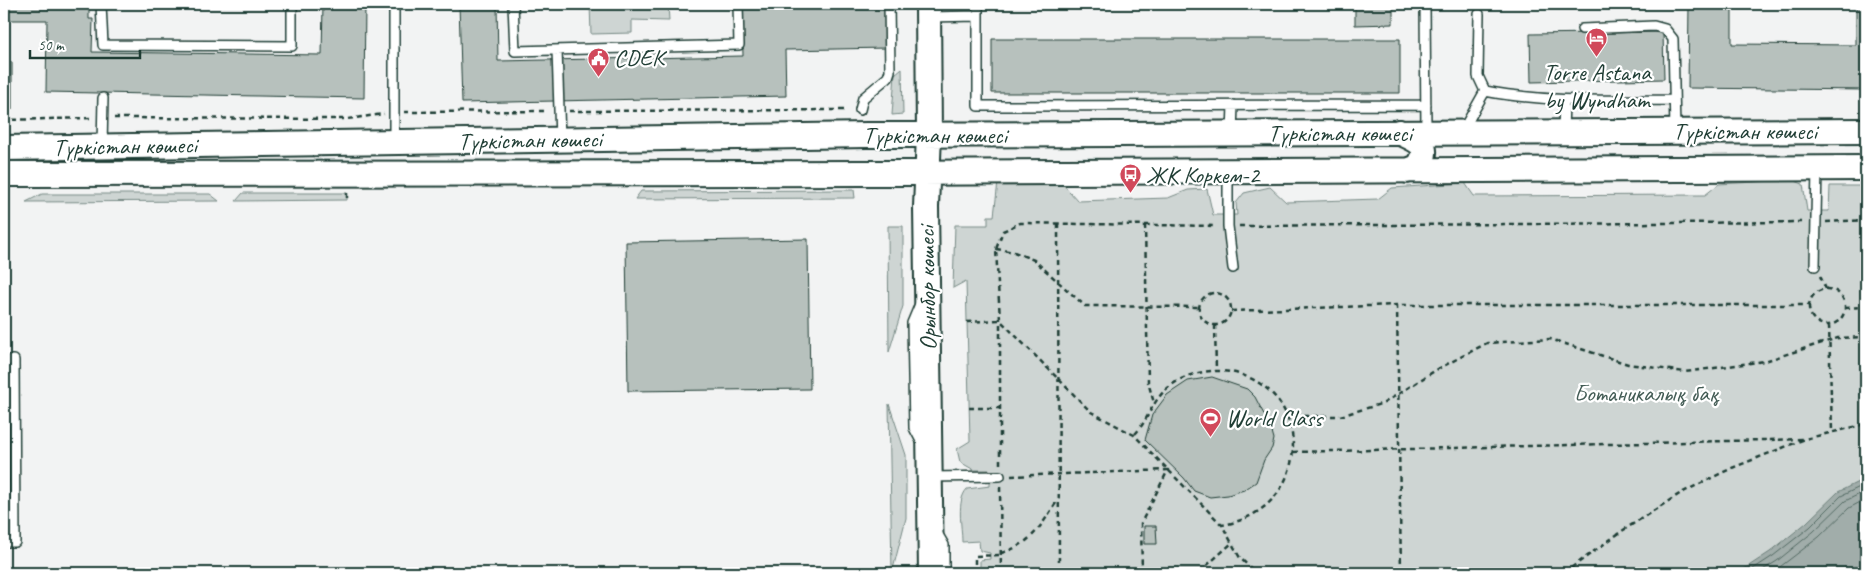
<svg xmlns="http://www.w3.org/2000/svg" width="1870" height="577" font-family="Caveat,sans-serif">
<rect width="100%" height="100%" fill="#f2f3f3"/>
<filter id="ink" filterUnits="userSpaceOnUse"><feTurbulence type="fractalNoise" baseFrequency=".02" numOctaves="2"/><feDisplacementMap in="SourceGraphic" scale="10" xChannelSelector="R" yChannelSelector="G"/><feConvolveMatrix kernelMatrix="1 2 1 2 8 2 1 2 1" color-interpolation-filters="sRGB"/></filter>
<g filter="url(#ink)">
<path fill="#ced5d3" stroke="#768984" d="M590,4H668L669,21L632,20V33L591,34Z
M902,68L903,114L892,115L895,74Z
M1792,180L1803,184L1807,211H1829L1830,186H1866V573H980V560L990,559V553L980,551L979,541L962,542C962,526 956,501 967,489L990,486V470H974L960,462L957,449L970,441L966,281L953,288L955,225H988V216H994L998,182H1061L1078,201L1168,198L1188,190L1207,189L1213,215H1237L1236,203L1244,193L1270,187L1286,202L1378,199L1392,188L1465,183L1474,196L1705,195L1719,184Z
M854,190L855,198L635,199L641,191Z
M243,193H347V200L236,201Z
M42,194H210L219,201L26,202Z
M888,226H903V306L889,352Z
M889,404L906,455V518L892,573Z"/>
<path fill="#a1adaa" stroke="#6d807b" d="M1866,478V573H1738L1770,552L1806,523L1838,492Z"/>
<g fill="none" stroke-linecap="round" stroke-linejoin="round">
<path stroke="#536a63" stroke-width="1" d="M1747,573L1773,556L1810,527L1841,496L1866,484
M1758,573L1777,561L1813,532L1845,501L1866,491
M1772,573L1819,537L1849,508L1866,499"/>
</g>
<path fill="#b7c1bd" stroke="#1f3d34" d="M4,4H77V7H89V19H93L92,52L322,55L323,4H365L364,98L46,92L47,20H4Z
M459,4H497L498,61L743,56L742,9L841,7L840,4H883L885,6L886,48L785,50L786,96L462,103Z
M1355,4H1393V24L1355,25Z
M1689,4H1732V44L1856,45V4H1866V90L1688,88Z
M1663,32L1664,79L1531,82L1530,34Z
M992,39H1400V93H992Z
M4,61L12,62V109H4Z
M808,239L810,389L628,391L626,242Z
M1212,377L1247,389L1255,397L1271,428L1274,439L1272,448L1264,460L1256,482L1244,490L1228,495L1210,497L1194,491L1184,478L1145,440L1152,415L1167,395L1188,381Z
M4,416L11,434V472L6,489H4Z
M1144,526H1156L1157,544H1144Z"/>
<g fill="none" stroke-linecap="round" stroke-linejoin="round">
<defs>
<path id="lane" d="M101,4L103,45L292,46V4
M513,4L515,51L739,45L738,4
M978,4V106L1426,105
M1425,4L1426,131
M1479,14L1478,76L1485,91C1547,103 1611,100 1674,100
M928,17L978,16
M1582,29L1654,26L1665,29L1673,39L1675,130
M557,50L560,139
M860,110L863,98L888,77L890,71L889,4
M1463,130L1485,91
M1563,132L1564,100
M1232,133L1233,105
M394,141V4
M102,146L103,98
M1228,172V226L1233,268
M1815,266L1817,169
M920,304L912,323L914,428L922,443
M4,360H14L15,542H4
M930,477L1000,476
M937,533L944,545V573"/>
<path id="secondary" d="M928,4L929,135L926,207L931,573
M1399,132C1418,141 1433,145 1418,167L1407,171
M4,148L867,135L1866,131
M4,174L868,173L1866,168"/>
</defs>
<use href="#lane" stroke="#1f3d34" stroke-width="12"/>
<use href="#secondary" stroke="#1f3d34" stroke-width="28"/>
<path stroke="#1f3d34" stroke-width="2.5" stroke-dasharray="5 4" stroke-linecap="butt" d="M569,111L848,110
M404,112L548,111
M114,118L347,119L384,114
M4,120L91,118
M347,193V200
M1826,222L1866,220
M1058,224L1059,573
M1145,225L1148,382L1154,403
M1239,226L1806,222
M996,249L1014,252L1034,260L1085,306L1199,307
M1820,276L1826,289
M1809 307a18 18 0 1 1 36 0a18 18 0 1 1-36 0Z
M1199 309a16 16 0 1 1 32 0a16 16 0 1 1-32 0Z
M1397,305L1401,573
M1845,308L1866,307
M1231,311L1397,305H1809
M967,322L1000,320L1091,412L1134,435L1222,525L1240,558L1256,573
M1215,325L1216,371
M1829,325L1832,432
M969,408H1000
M1286,416H1340L1384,403L1436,370L1487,343L1550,339L1628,364L1685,372L1765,361L1838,338L1866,337
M1135,434C1150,418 1152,398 1173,384C1190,372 1211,369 1231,372C1316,389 1314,510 1222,525
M1293,452L1805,439
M1000,464V320L996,249L1003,231L1020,223L1216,226
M1011,476L1168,470L1141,523L1142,573
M1000,487L1001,573
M1001,553C1033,544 1042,524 1059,498
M975,573V556L1001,555
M1201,573L1205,567L1232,543
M1564,573L1622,531L1681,493L1732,468L1805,439L1866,424"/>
<use href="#lane" stroke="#fff" stroke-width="9"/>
<use href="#secondary" stroke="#fff" stroke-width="24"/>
</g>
</g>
<defs>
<symbol id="hotel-pin" viewBox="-11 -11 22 30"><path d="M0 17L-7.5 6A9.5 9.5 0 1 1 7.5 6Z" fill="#d1495b" stroke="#fff"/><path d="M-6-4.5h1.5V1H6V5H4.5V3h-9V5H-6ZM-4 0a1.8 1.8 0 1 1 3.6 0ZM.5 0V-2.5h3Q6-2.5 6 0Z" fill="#fff"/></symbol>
<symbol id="civic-pin" viewBox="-11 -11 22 30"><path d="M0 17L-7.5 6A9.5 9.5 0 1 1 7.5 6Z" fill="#d1495b" stroke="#fff"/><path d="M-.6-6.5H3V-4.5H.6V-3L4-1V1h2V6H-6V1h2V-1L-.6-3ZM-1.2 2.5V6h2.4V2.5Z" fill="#fff"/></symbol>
<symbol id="bus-pin" viewBox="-11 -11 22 30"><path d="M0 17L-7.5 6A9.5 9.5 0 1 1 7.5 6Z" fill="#d1495b" stroke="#fff"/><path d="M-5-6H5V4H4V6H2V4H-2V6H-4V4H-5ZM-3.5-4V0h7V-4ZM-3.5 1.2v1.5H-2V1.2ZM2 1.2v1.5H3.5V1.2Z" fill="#fff"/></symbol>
<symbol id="stadium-pin" viewBox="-11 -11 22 30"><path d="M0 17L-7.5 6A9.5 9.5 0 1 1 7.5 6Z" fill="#d1495b" stroke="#fff"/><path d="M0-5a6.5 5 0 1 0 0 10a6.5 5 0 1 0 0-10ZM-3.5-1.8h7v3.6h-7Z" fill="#fff"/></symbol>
</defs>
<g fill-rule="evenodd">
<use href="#hotel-pin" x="1584" y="26" width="25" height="34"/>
<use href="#civic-pin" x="586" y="46" width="25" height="34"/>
<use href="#bus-pin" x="1118" y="162" width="25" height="34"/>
<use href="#stadium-pin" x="1198" y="406" width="25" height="34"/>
</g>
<g text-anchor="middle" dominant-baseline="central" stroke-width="4.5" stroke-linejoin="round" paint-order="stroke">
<g font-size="24" fill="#1f3d34" stroke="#fff" text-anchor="start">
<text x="614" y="58">CDEK</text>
<text x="1597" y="72" text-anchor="middle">Torre Astana<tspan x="1597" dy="28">by Wyndham</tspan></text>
<text x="1146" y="175">ЖК Коркем-2</text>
<text x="1226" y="418">World Class</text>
</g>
<g font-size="24" fill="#1f3d34" stroke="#fff">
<text x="1745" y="131">Түркістан көшесі</text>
<text x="1340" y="133">Түркістан көшесі</text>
<text x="935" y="135">Түркістан көшесі</text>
<text transform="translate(530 140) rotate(-1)">Түркістан көшесі</text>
<text transform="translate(125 146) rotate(-1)">Түркістан көшесі</text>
<text transform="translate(927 288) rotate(-91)">Орынбор көшесі</text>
</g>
<g font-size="24" fill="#425b54" stroke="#fff">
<text x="1646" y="393">Ботаникалық бақ</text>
</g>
</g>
<rect width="1870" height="577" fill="none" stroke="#fff" stroke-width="20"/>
<rect x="10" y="10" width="1850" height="557" fill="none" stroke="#1f3d34" stroke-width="2" filter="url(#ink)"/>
<path d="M30 50v8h110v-8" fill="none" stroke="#1f3d34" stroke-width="2.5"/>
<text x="38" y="50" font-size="15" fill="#1f3d34" stroke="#ffffff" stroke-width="4" paint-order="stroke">50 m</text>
</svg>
